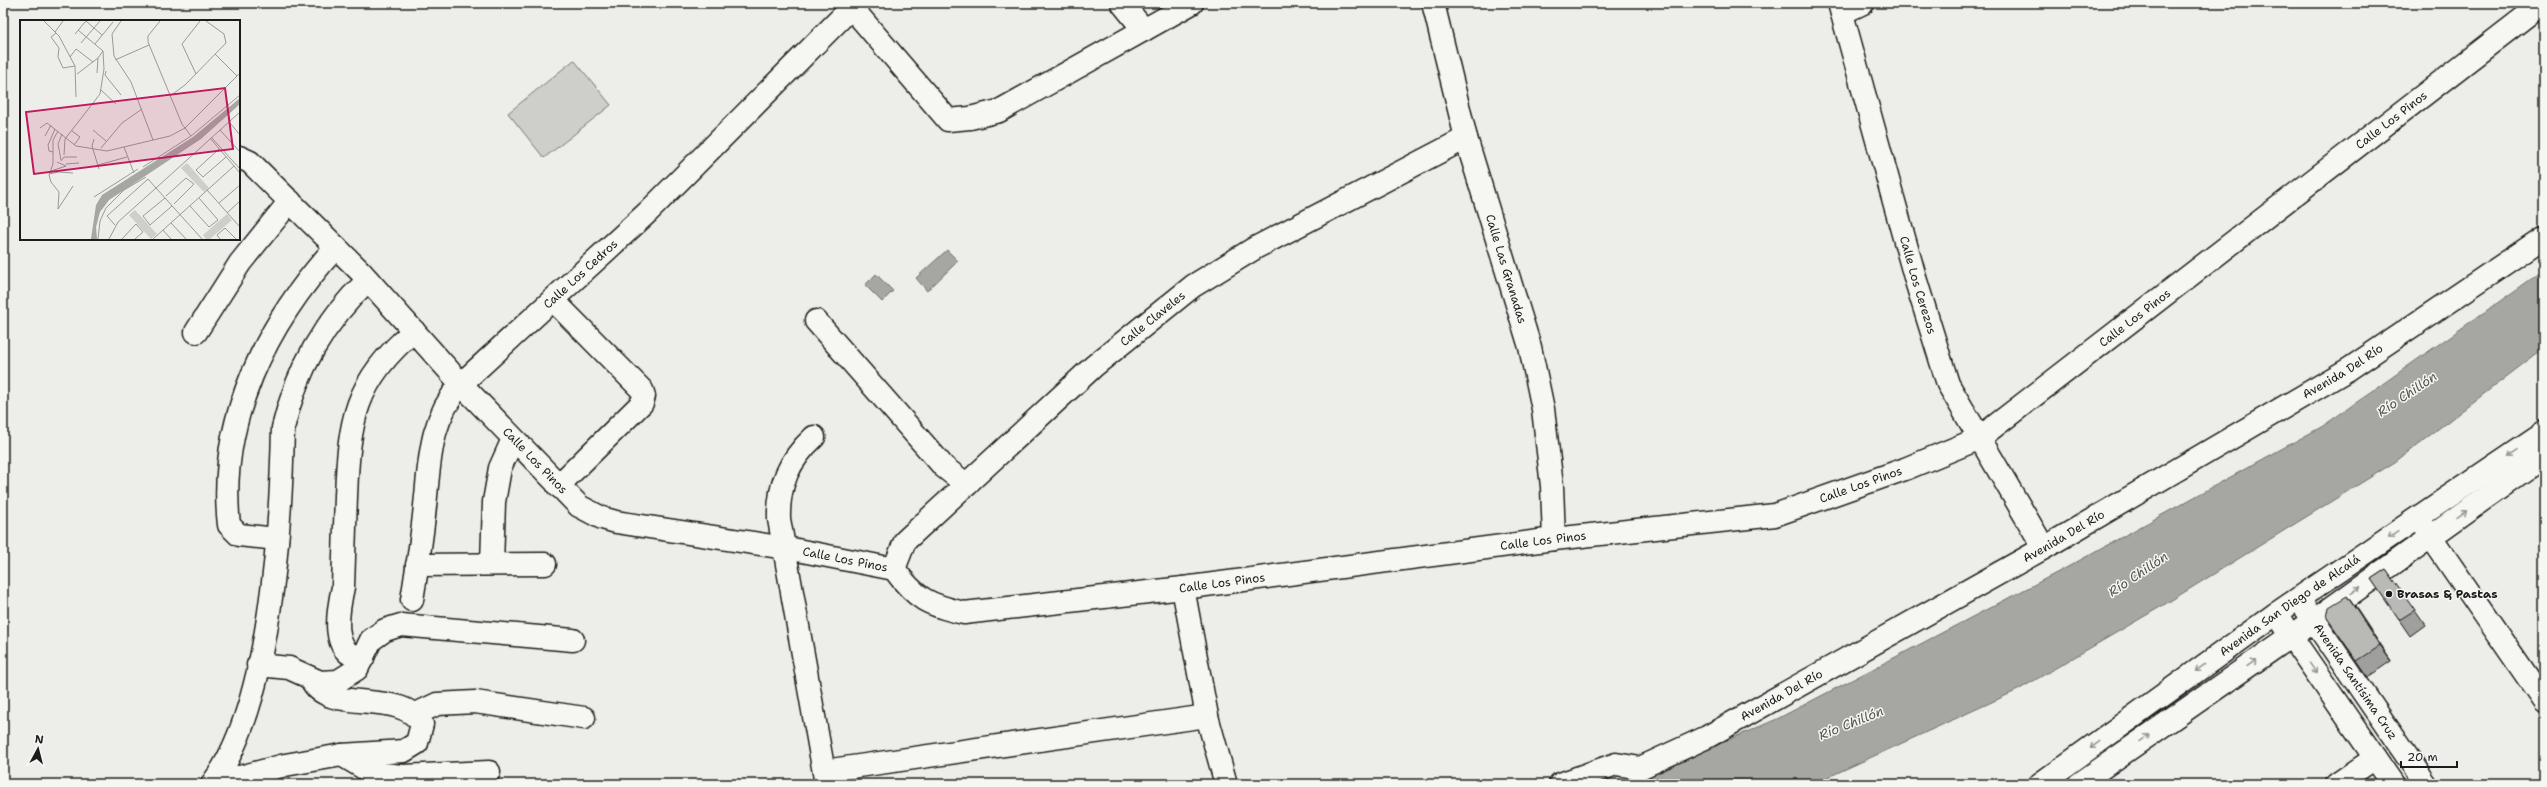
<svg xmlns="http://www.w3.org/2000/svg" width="2547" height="787" font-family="'Shantell Sans',sans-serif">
<rect width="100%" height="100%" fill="#edede9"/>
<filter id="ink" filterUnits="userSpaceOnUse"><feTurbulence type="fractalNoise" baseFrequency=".025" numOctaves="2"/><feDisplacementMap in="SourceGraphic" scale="8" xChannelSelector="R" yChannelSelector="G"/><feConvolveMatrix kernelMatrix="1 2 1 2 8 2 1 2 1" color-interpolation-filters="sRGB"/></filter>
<g filter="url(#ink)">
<path fill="#cececb" stroke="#757574" d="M574,60L611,105L544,158L508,113Z"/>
<path fill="#a6a6a3" stroke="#6f6f6d" d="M947,250L958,261L927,291L916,278Z
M2544,270V348L2395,462L2162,606L2018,690L1813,784H1625L1777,719L2064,569L2323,426Z
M876,274L893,291L882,302L865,285Z"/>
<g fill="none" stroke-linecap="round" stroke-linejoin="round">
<defs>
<g id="minor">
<path d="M1122,3L1144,30"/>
<path id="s1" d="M1433,3L1466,138L1530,347L1543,409L1552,486L1554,539"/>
<path id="s2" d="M1839,3L1916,281L1948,384L2044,548"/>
<path d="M852,8L948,120L970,118L999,111L1192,3"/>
<path d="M1842,13L1863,3"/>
<path id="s3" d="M239,157L250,162L361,272L461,384L579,506L602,518L616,522L792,549L894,569C916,599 928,605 964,613L1183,588L1554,539L1775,515L1905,469L1978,439L2543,3"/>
<path d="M553,300L642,390L644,396L642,403L558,486"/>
<path d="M816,321L944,467L967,485"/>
<path d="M196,332L240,263L290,201"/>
<path d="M814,437C789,460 778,485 779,519L826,784"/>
<path d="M2418,518L2544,701"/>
<path d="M277,539L239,535L229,525C217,421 267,322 336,247"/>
<path d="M492,564L494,502L500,468L513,439"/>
<path d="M417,565L545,564"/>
<path id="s4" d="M894,569L905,541L1094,366L1193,286L1255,248L1466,138"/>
<path d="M1183,588L1207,716L1226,784"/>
<path id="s5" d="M2299,599L2426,784"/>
<path id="s6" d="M412,600C417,569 422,538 425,506C430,460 429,421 461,384L648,212L856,3"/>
<path d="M2277,613L2291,636L2393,784"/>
<path d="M363,658C329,656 338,610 343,587C344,557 345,527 346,496C349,422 354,381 414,331"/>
<path d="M258,665L289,668L320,682L338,681L357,669L371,640L385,630L401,625L573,640"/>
<path d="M416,714L437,704L475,702L584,718"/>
<path d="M342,755L372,773L403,776L489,772"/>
<path d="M824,771L1207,716"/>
<path d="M218,777H240L285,765L342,755L404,751L417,743L422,724C400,687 327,716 311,679"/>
<path d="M212,784C271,707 281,524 283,428C297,369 324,322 368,280"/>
<path id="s7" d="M1560,784L1616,764L1640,768L1707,737L2044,548L2349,369L2544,237"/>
<path d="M2337,784L2375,758"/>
</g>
<g id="major">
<path id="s8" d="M2040,784L2277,613L2544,432"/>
<path d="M2079,784L2313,621L2544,456"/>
</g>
</defs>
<use href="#minor" stroke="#1c1c1c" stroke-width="25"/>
<use href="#major" stroke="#1c1c1c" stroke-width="25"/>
<use href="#minor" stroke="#f6f6f2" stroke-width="22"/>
<use href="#major" stroke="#f6f6f2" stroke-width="22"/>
</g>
<path fill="#9f9f9d" stroke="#1c1c1c" d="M2386,569L2425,625L2410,636L2371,579Z
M2347,596L2391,661L2368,677L2327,618Z"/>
<path fill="#82827f" stroke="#1c1c1c" d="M2347,596L2358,611L2391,661L2380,646Z"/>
<path fill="#b9b9b6" stroke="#1c1c1c" d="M2386,569L2415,610L2399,620L2371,579Z
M2347,596L2380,646L2357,661L2327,618L2329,607Z"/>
<defs><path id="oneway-shaft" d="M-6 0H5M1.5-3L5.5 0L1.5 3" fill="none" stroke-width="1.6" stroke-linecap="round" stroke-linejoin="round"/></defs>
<g stroke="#949492">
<use href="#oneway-shaft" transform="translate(2512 454) rotate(146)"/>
<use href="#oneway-shaft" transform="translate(2462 514) rotate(-35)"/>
<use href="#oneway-shaft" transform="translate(2393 535) rotate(146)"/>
<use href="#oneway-shaft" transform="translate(2356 590) rotate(-36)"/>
<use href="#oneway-shaft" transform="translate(2252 663) rotate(-35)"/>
<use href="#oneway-shaft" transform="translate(2200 668) rotate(144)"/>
<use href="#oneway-shaft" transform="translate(2313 668) rotate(55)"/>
<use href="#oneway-shaft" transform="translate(2145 738) rotate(-35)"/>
<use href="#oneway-shaft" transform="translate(2095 745) rotate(144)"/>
</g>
</g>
<circle fill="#1c1c1c" stroke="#f6f6f2" stroke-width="1.5" cx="2389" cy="594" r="4"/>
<g text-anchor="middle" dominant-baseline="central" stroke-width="3" stroke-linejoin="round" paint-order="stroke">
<g font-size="12" fill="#1c1c1c" stroke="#f6f6f2">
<text stroke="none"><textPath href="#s3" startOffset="2452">Calle Los Pinos</textPath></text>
<text stroke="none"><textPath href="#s1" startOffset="276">Calle Las Granadas</textPath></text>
<text stroke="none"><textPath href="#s6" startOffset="387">Calle Los Cedros</textPath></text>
<text stroke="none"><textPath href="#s2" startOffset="293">Calle Los Cerezos</textPath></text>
<text stroke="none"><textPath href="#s3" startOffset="2128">Calle Los Pinos</textPath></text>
<text stroke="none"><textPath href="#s4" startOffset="363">Calle Claveles</textPath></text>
<text stroke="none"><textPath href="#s7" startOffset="891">Avenida Del Río</textPath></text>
<text stroke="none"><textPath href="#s3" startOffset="425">Calle Los Pinos</textPath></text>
<text stroke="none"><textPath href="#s3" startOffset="1804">Calle Los Pinos</textPath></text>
<text stroke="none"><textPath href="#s7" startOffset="567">Avenida Del Río</textPath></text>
<text stroke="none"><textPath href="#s3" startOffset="1480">Calle Los Pinos</textPath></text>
<text stroke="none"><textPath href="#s3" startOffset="761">Calle Los Pinos</textPath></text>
<text stroke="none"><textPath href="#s3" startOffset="1156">Calle Los Pinos</textPath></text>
<text stroke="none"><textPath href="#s8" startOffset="307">Avenida San Diego de Alcalá</textPath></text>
<text stroke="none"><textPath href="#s5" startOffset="100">Avenida Santísima Cruz</textPath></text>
<text stroke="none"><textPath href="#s7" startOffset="243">Avenida Del Río</textPath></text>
</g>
<g font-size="12" font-weight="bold" fill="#1c1c1c" stroke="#f6f6f2" text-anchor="start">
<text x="2397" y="594">Brasas &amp; Pastas</text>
</g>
<g font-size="13" font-style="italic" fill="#535352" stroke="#f6f6f2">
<text transform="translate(2407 394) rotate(-34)">Río Chillón</text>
<text transform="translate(2138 574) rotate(-34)">Río Chillón</text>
<text transform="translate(1851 723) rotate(-22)">Río Chillón</text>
</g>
</g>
<g transform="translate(20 20)">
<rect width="220" height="220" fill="#edede9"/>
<path d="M167,143L189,168L184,172L161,148ZM115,190L137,214L131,219L109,195ZM207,194L212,200L190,219H186L183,215Z" fill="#cececb"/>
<path d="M220,78V84L181,119L89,180L80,192L76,207L77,219H71L76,185L82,175L173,117Z" fill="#a6a6a3"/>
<path fill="none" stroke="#999997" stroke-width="1" d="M24,1L39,16L55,46L56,77M101,1L92,14L94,36L111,62L133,120M140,1L128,16V22L162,104L171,116M35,12L43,1M36,13L31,17L39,28L38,37L43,48L55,46M55,14L66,1L82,15M61,23L80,1M75,24L93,2M195,34L217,56M50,37L56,29L73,42M95,40L129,25M86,51L85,55L101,75M77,53L78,38L83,31M57,54L78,38M176,54L162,24L180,1M81,70L96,84M150,76L165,65L206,23L204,14L186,1M210,103L220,115M20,108L27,103L56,126L87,131L150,116L165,108L220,53M73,110L86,121M200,110L220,132M38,111L33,120V144L29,155L31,162L39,172L38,189L53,166M52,111L60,117L54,125M25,116L31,105M191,117L220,149M190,118L220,153M74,119L72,126L79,149M104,127L114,153M81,128L102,103L122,89M199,129L176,150L183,157L206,137M33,132L29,131L28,125L35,109M44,135L45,119L80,74L84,49L83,31L58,10M41,140L38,124L42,114M41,141L44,137H57M46,144L59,143M78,145L107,137M123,147L171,116L220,75M31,151L46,146L37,142M29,154L39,152L53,153M187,170L220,207M146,176L166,158L174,164L154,184M74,177L118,149M145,178L123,196L130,205L152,186M199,183L220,165M170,186L189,207L198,200L179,178M207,193L220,181M151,203L166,219M143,210L151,219M78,219L80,201L86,188L104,170L126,157M89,219L98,202L136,168L128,159L87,196L95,205M102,219L116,204L123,212L115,219M133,219L214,146M182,219L136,168L220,92M200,219L197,215L205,208L216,219"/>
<path fill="#c2185b" fill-opacity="0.15" stroke="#c2185b" stroke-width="2" d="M205,68L213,129L14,154L6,92Z"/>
<rect width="220" height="220" fill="none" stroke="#1c1c1c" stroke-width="2"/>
</g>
<rect width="2547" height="787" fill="none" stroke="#f6f6f2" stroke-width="16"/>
<rect x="8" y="8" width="2531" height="771" fill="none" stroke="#1c1c1c" stroke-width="1.5" filter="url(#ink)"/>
<g transform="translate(38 749) rotate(7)" stroke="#f6f6f2" stroke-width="3" paint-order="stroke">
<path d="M0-3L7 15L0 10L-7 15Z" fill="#1c1c1c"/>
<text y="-6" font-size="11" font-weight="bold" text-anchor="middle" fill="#1c1c1c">N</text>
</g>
<path d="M2401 761v6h56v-6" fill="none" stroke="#1c1c1c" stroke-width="2"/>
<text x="2407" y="761" font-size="12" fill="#1c1c1c" stroke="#f6f6f2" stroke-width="3" paint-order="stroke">20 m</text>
</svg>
